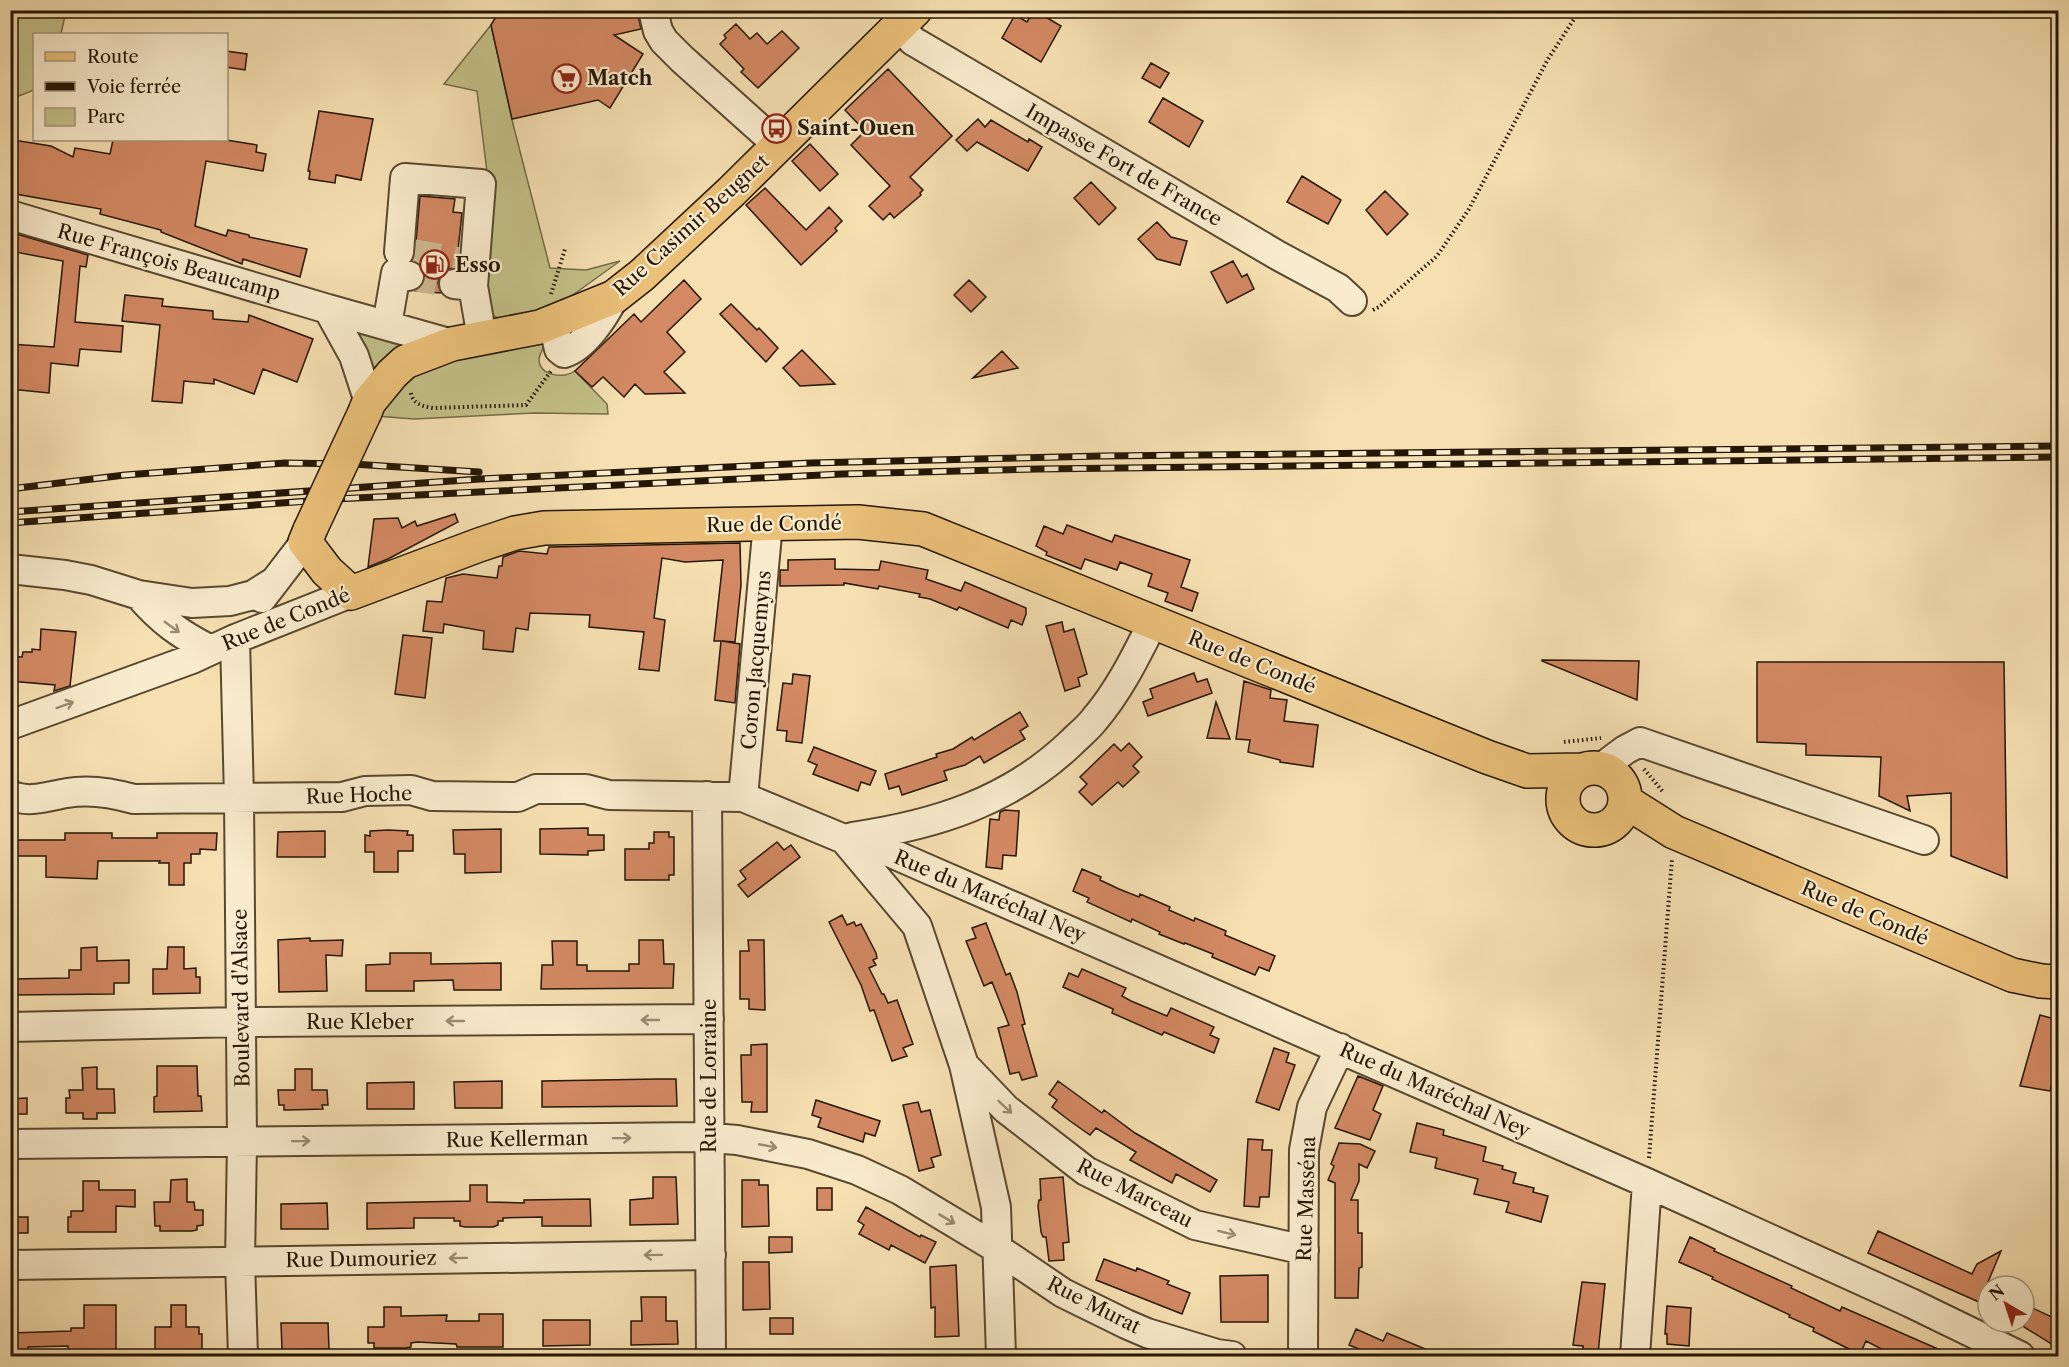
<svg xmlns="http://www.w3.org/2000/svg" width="2069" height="1367" font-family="'Libre Caslon Text',serif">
<rect width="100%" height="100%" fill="#f6e0b2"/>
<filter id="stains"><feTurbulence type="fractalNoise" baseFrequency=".00333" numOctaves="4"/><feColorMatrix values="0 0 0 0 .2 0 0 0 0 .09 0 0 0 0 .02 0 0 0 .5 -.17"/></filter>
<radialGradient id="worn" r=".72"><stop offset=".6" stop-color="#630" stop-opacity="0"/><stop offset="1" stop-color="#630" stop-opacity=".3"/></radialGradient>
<path fill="#c3c088" stroke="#746b46" stroke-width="1.5" d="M10,11H66L61,34H34V90L11,99Z
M491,25L513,124L550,268L586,270L620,261L556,307L499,319L492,314L488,302V180L477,91L444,84Z
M357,330L406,345L374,373L356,334Z
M548,340C545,346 540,352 539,359C539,376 564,379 575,371L607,404L608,414L534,413L414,419L376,416L408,379L440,361Z"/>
<path fill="#d38964" stroke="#241605" stroke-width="1.5" d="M500,10H637L641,29L614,35L643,54L610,108L598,100L512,119L491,25Z
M1034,10L1061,26L1041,62L1002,38L1015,15L1027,22Z
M736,24L750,39L757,33L767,44L782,31L799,48L758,88L741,72L744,69L720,44L726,38L724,35Z
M226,51L247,54L245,70L226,67Z
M1151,63L1169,73L1160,88L1142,78Z
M888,69L952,136L910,177L923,190L920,193L921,195L894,218L890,213L883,220L869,206L890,186L851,145L865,131L845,110Z
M1163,98L1203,121L1189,147L1149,122Z
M319,111L373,119L361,180L336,175L335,183L309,179L310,171H308Z
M978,119L985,127L991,120L1028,142L1029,139L1042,147L1028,171L977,142L967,151L956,140Z
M13,140L51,146L73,157L75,148L110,154L113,140H226L257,145L256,152L266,154L263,171L206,161L195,226L226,236L228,230L249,235V237L307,249L300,277L243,259L242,264L161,232V230L100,214L101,209L10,193V154Z
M810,144L838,174L820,191L792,161Z
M1302,176L1341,200L1328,224L1287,202Z
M1091,182L1116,208L1099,225L1074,198Z
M765,188L806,230L829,207L842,221L835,228L837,231L801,265L746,205Z
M1385,191L1408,214L1387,235L1366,210Z
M420,196L455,199L453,212L462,213L456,268L447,269L440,275L438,283L441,293L416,291L421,287L425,279V272L421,264L413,260L415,253Z
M1157,222L1171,237L1187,241L1180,265L1157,259L1138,239Z
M10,232L88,255L86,267L80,266L75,322L123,326L121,352L80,349L78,366L51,363L49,393L10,389V344L54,347L63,261L10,251Z
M1233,261L1242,277L1247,274L1254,289L1227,303L1211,272Z
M684,280L701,299L667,332L685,352L664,372L685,393L645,394L635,384L624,397L603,377L592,387L575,371L634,314L641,322Z
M969,280L986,297L971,312L954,295Z
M125,295L163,299L162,306L213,311V319L248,322L249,315L313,339L297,382L263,369L254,394L214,379V384L184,381L182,403L152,401L160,325L122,321Z
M731,304L757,330L759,328L778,348L766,362L720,314Z
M802,350L835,384L800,386L783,368Z
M1002,351L1018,368L973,378Z
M455,514L458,522L388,559L368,567L374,519L398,518L402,528L415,521L417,526Z
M1067,525L1112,542L1115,535L1190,560L1181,587L1198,593L1192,611L1165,601L1168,593L1148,586L1152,574L1120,562L1117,570L1085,559L1081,569L1046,555L1047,552L1036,546L1044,526L1063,534Z
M740,543L741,585L735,642L722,641L740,644L735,703L715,700L721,641H714L723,560L685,562L662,558L654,618L665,620L659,671L639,669L644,632L589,627L590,615L530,613L528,630L516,628L513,652L483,649L484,631L444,624L443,633L423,631L427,601L442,602L446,578L463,574L497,578L499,566H502L503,557L519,551L547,554L549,547Z
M835,559V569L879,570L881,561L928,570L926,579L961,591L965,582L1026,608V614L1022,625L1011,620L1008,628L959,607L957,610L930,599L919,597L920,594L879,586L878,589L844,583V585L780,586V570H788V560Z
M1062,622L1064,632L1074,629L1087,674L1078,678L1080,686L1065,691L1046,626Z
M41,629L76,632L70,686L54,691L55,685L10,681V656L22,657L23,652H32V649L40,650Z
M403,635L432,638L425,698L395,694Z
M1542,660L1639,661L1637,700L1542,661Z
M1757,662H2004L2007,878L1951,856V793L1907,796L1910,811L1879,796L1881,757L1806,755V744L1757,742Z
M1194,673L1197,682L1207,679L1212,693L1148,716L1143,702L1153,698L1150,689Z
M793,674L810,676L802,743L786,741L787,731L777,730L783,683L792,684Z
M1244,681L1271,690L1270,698L1287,700L1284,721L1318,725L1313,767L1280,762V760L1248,752L1250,740L1236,739Z
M1216,702L1230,739L1207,738Z
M1020,712L1028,726L1020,731L1025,739L984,763L980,756L965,765L944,771L947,780L902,795L899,786L889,789L885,774L937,757L936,754L953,749L972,737L974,740Z
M1129,743L1142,757L1133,766L1139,772L1123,787L1118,782L1092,805L1079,792L1087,784L1080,777L1114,744L1121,751Z
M814,747L876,771L870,785L861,782L858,791L813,774L817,765L808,761Z
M1005,810L1019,811L1016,856L1003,855L1002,869L986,867L990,819L999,820L1000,812Z
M588,828V835H604V850L588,851V855L540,854V829Z
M501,829V872L465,873V854H454L453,830Z
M388,830L408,831L407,835H413V851H398V872H374V852H365V835L370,836V831Z
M325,831V857H277L278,832Z
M654,832H669V837H674V875H669V880H625V849H649V843H654Z
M65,833H112V838H157V833H217L216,850L200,849V854H191V863H184V885H169V863H159L160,861H98L97,879L46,877V856H10V840H65Z
M777,842L784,850L791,845L800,857L748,897L738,885L746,879L740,871Z
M1082,869L1101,877L1100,880L1119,889L1139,897L1140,894L1170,907L1169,910L1194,921L1195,918L1226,931L1225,935L1275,956L1269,971L1259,967L1255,975L1212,957L1213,954L1185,943L1184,944L1159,934L1160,932L1132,919L1131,922L1087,902L1089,898L1073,891Z
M842,915L847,925L854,922L856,926L861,924L876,953L877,958L873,960L876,965L869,968L882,994H884L888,1003L897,1000L913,1044L903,1048L907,1056L892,1061L874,1010L870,1011L861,985L829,922Z
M986,923L1006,975L1010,973L1017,992L1025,1024L1022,1025L1037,1076L1022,1080L1019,1072L1010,1074L998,1028L1009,1025L992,982L984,986L966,941L976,938L972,928Z
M310,938V941L343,940L342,956L326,955L327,991L279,992L278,940Z
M639,940H663L664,964H674L673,988L541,989L542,965H553L552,941H577V965H587V971H629V964H639Z
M748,940H764L765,1010L749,1009V999H740V951H749Z
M97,947V961L129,960V983H114V994L10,995V979L69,978V970H81V948Z
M168,947H184V969L196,968V977H200V993L153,994V969H167Z
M390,953H431V964L501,963V990H454L453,980L414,981V991H366V965L390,964Z
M1082,969L1126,988L1122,996L1131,1001L1167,1016L1171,1008L1214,1027L1210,1035L1219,1039L1214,1053L1164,1032L1162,1035L1112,1013L1113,1009L1063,987L1069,973L1078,977Z
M2040,1015L2058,1020V1083L2053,1082L2050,1091L2020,1086Z
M767,1044V1112H751L752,1102H742L741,1055H751V1045Z
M1274,1048L1289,1053L1286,1062L1295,1065L1279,1110L1256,1102Z
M157,1066H197L198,1096H201L202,1111L154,1112V1097L157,1096Z
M97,1067V1089H114L115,1113H97V1119H83V1113H66V1098H70L69,1090H83L82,1068Z
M295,1069H312V1090H327L328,1105H322L323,1109L289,1110H284V1105H279L278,1090H295Z
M1358,1076L1383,1086L1373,1110L1381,1114L1370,1140L1335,1128Z
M658,1079H676L677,1106L542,1107V1081Z
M502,1081V1108H455L454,1082Z
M1058,1081L1102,1113L1104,1110L1135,1133L1217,1180L1210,1192L1176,1174L1172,1183L1130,1160L1136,1152L1096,1128L1090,1135L1070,1121L1052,1107L1057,1100L1049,1094Z
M414,1082V1109H367V1083Z
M27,1098V1114H10V1099Z
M816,1100L880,1121L875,1136L865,1133L863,1142L818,1127L821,1118L812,1115Z
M918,1102L921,1112L930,1110L941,1155L931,1158L934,1167L919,1171L903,1105Z
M1417,1123L1444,1130L1443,1135L1486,1147L1483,1161L1503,1166L1502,1169L1516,1173L1513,1183L1534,1188L1533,1192L1548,1196L1541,1222L1506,1212L1509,1202L1474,1194L1478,1179L1435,1168L1437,1158L1410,1152Z
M1248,1139L1263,1140L1262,1150H1272L1269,1197H1260L1259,1207L1244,1206Z
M1339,1143L1360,1144L1375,1151L1367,1168L1359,1164V1181L1351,1200H1358V1233H1362V1267L1359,1268L1358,1298H1335V1183L1328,1180L1334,1166L1331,1164Z
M653,1177H676L678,1224L630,1225V1200L653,1198Z
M1063,1177L1069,1242L1063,1243L1064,1260L1049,1261L1046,1237H1043L1041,1232L1038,1206L1039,1200H1041L1040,1179Z
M187,1179V1202H194L195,1210H203V1225L197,1226V1230L192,1231H160V1226H155L154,1202H170L171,1180Z
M742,1180H759V1185H768L769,1226L742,1227Z
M83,1181H99V1190H135V1207L116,1206V1232H68V1217H71V1211H83Z
M470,1185H487V1202L524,1203V1200L590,1199L591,1226H542V1217L503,1218V1221H498V1225L493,1227H465L460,1226V1221H454V1218H414V1228L367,1229V1203L470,1201Z
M817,1188H832V1210H817Z
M327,1203L328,1229H281V1204Z
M866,1207L920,1237L921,1235L936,1242L925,1263L891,1245L889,1250L859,1234L864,1225L858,1221Z
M10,1217H28V1233H10Z
M1878,1231L1972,1274L1977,1264L2001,1251L1988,1282V1306L1868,1253Z
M769,1237H792V1252L769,1253Z
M1690,1237L1715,1249L1714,1251L1792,1286L1791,1288L1840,1311L1842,1307L1954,1356H1895L1866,1341L1860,1354L1849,1349L1813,1331L1814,1328L1789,1317L1790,1315L1712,1279L1713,1277L1679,1262Z
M1104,1259L1136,1271L1137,1268L1169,1281L1167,1284L1190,1293L1182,1314L1096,1280Z
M743,1262H769L770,1309L743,1310Z
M956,1265L959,1336L935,1337V1307L931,1308L930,1267Z
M1268,1275V1322H1221L1220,1276Z
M1582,1282L1605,1284L1598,1354L1583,1353V1346L1573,1345Z
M641,1297H666V1321H677L678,1344L631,1345V1321H642Z
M2024,1304L2058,1320V1348L2024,1327Z
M84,1305H116V1352H68V1346L28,1347V1353H10V1333L71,1331V1328H84Z
M171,1305H186V1327H199V1334H202V1351H185V1356L171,1355V1351H155V1327H171Z
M1667,1306L1691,1308L1689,1346L1667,1344V1334H1665Z
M384,1307H401V1316L447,1315L446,1321H479V1314H503V1347H457L456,1344L417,1342L411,1343V1347L406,1348H374V1343H368V1327H384Z
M770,1318H793V1334H770Z
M543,1320H590V1345L543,1346Z
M281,1323H328L329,1349L282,1350Z
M1356,1329L1383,1341L1387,1333L1442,1356H1376L1349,1345Z"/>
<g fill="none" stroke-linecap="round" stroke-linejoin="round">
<path stroke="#ccb88f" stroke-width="28" stroke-dasharray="28 14" stroke-linecap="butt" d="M412,253L457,261
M409,276L454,284"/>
<defs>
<path id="minor" d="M653,10L658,31L664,41L682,59L779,146
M899,26L913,41L1277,255L1338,288L1352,301
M10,215L328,309L354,356L369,402
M399,252L405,178L481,184L473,286
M454,284L473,286L482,338
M328,309L452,344
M553,323L559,349L564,353C585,347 605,315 614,297
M387,325L396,273L409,276
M10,569L65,575L91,580L139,595L192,603L230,601L253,595L272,583
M139,595C161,621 181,635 211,650
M262,598L305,542
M235,639L239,798L242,1142L240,1261L243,1356
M10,725L192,659L235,639L351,593
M1601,768L1625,750L1640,742L1924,840
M10,795C29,804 49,796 67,793C89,789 113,793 134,799L342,797L365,791L411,790L432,796L518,797L536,789H586L609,795L743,797L844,839L917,926L964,1065L996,1207L1001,1356
M707,796L711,1356
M743,797L768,523
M852,837C935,825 1009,802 1071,743C1079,735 1088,728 1094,720C1119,691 1136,656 1153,622
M844,839L889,852L907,860L1647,1183L1911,1303L2020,1356
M10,1027L241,1022L709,1019
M964,1065L1006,1109L1086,1171L1195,1225L1304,1250
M10,1144L700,1137L737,1140L808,1154L857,1170L900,1190L998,1249L1063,1293L1126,1324L1147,1333L1217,1354L1232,1356
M10,1265L711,1255
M1303,1356L1304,1150L1312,1107L1340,1048
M1635,1356L1647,1183"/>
<path id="major" d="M365,412L369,402L392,374L405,362L452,344L540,327L614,297L642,275L731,192L915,10
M310,530L305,542L327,571L351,593L479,545L515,533L544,528L858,522L923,529L1487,757L1527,771L1581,770
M1563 799a31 31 0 1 1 62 0a31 31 0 1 1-62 0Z
M1625,801L1674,832L2012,975L2041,981L2058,982"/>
</defs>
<use href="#minor" stroke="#584830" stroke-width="32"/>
<use href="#major" stroke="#241605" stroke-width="36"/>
<path stroke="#241605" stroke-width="4" stroke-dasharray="1.5 3" stroke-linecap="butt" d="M551,294L565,249
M1373,310L1379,307L1437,256L1469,209L1548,59L1580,10
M411,393C413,404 422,406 433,408L526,405L551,371
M1564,742L1601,738
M1644,769L1664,793
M1649,1158L1672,858"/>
<use href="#minor" stroke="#f9ebcd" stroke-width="28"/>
<use href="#major" stroke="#ebc079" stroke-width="33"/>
<defs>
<path id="rail" d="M10,489L125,475L285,463L352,464L479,472
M10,512L480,479L811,463L1102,456L2058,446
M10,523L336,499L842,474L1038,469L2058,457"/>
</defs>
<use href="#rail" stroke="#241605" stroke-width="7"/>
<use href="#rail" stroke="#f9ebcd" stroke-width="4.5" stroke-dasharray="14" stroke-linecap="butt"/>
<defs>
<path id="major-bridge" d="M310,530L365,412"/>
</defs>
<use href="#major-bridge" stroke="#241605" stroke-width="36" stroke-linecap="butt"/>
<use href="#major-bridge" stroke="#ebc079" stroke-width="33"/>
</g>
<defs><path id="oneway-shaft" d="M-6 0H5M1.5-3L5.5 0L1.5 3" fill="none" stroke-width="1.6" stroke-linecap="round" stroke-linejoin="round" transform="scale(1.5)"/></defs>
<g stroke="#998b73">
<use href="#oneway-shaft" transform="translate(172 627) rotate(36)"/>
<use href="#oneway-shaft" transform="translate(65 705) rotate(-20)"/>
<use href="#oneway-shaft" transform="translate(650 1020) rotate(180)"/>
<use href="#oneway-shaft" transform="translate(455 1021) rotate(180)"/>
<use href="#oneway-shaft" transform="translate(1005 1107) rotate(43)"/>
<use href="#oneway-shaft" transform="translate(622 1138) rotate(-1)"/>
<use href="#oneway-shaft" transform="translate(301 1141) rotate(-1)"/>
<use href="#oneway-shaft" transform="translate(768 1146) rotate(11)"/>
<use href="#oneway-shaft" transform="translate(947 1219) rotate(31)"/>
<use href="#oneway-shaft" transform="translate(1227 1233) rotate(14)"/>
<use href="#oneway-shaft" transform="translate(653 1255) rotate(179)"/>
<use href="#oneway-shaft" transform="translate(458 1258) rotate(179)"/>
</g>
<defs>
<symbol id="supermarket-ring" viewBox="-11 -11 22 22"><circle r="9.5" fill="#f9ebcd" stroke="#8f2418" stroke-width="1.5"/><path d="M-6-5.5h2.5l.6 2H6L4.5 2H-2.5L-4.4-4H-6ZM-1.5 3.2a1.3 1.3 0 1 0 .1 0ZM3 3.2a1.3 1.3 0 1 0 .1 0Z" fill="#8f2418"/></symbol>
<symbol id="bus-ring" viewBox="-11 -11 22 22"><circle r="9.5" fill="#f9ebcd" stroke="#8f2418" stroke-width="1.5"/><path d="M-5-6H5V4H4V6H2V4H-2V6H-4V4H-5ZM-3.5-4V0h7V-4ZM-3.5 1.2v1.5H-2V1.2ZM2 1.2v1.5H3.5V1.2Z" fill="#8f2418"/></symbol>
<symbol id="fuel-ring" viewBox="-11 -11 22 22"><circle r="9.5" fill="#f9ebcd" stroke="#8f2418" stroke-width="1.5"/><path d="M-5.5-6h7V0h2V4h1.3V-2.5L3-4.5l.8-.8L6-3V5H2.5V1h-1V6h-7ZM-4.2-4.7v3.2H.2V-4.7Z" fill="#8f2418"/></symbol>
</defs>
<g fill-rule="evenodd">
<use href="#supermarket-ring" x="550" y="62" width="33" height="33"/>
<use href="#bus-ring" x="760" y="112" width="33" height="33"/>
<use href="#fuel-ring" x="418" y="248" width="33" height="33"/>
</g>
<g text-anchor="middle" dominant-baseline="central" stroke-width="4.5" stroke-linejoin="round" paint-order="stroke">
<g font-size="20" font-weight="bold" fill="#241605" stroke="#f9ebcd" text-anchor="start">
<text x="587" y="78">Match</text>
<text x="797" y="128">Saint-Ouen</text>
<text x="455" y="265">Esso</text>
</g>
<g font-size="20" fill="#241605" stroke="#f9ebcd">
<text transform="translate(1124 165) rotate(30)">Impasse Fort de France</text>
<text transform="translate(691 225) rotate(-42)">Rue Casimir Beugnet</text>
<text transform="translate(169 262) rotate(16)">Rue François Beaucamp</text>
<text transform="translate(774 524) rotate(-1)">Rue de Condé</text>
<text transform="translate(286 619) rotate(-22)">Rue de Condé</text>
<text transform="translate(756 660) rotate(-85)">Coron Jacquemyns</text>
<text transform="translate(1252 662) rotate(22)">Rue de Condé</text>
<text transform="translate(359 795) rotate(-2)">Rue Hoche</text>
<text transform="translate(990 896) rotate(23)">Rue du Maréchal Ney</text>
<text transform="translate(1865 913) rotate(23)">Rue de Condé</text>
<text transform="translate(241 998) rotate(-91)">Boulevard d'Alsace</text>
<text x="360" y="1022">Rue Kleber</text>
<text transform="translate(709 1076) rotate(-90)">Rue de Lorraine</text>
<text transform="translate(1435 1090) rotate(24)">Rue du Maréchal Ney</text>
<text transform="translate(517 1139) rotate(-1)">Rue Kellerman</text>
<text transform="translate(1135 1193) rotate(27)">Rue Marceau</text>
<text transform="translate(1306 1199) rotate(-88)">Rue Masséna</text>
<text transform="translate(361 1259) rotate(-1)">Rue Dumouriez</text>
<text transform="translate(1094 1305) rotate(27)">Rue Murat</text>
</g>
</g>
<rect width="2069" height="1367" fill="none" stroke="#f6e0b2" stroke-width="36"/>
<rect x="12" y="12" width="2045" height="1343" fill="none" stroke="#241605" stroke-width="3"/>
<rect x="18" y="18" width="2033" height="1331" fill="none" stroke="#241605" stroke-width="1.5"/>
<rect x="33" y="33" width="195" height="108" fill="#f9ebcd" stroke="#a4967d" stroke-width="1.5"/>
<rect x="45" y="52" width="30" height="9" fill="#ebc079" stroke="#a4967d" stroke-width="1.5"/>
<text x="87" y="63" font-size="18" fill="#241605">Route</text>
<rect x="45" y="82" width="30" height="9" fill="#241605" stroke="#a4967d" stroke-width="1.5"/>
<text x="87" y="93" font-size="18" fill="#241605">Voie ferrée</text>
<rect x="45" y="108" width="30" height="18" fill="#c3c088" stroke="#a4967d" stroke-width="1.5"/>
<text x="87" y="123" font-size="18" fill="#241605">Parc</text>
<g transform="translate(2006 1304) rotate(321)"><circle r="28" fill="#f9ebcd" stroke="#a4967d" stroke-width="1.5"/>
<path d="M0-4.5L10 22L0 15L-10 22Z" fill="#8f2418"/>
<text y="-9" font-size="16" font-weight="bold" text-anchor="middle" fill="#241605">N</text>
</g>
<rect width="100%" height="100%" filter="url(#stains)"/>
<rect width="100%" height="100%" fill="url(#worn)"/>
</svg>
